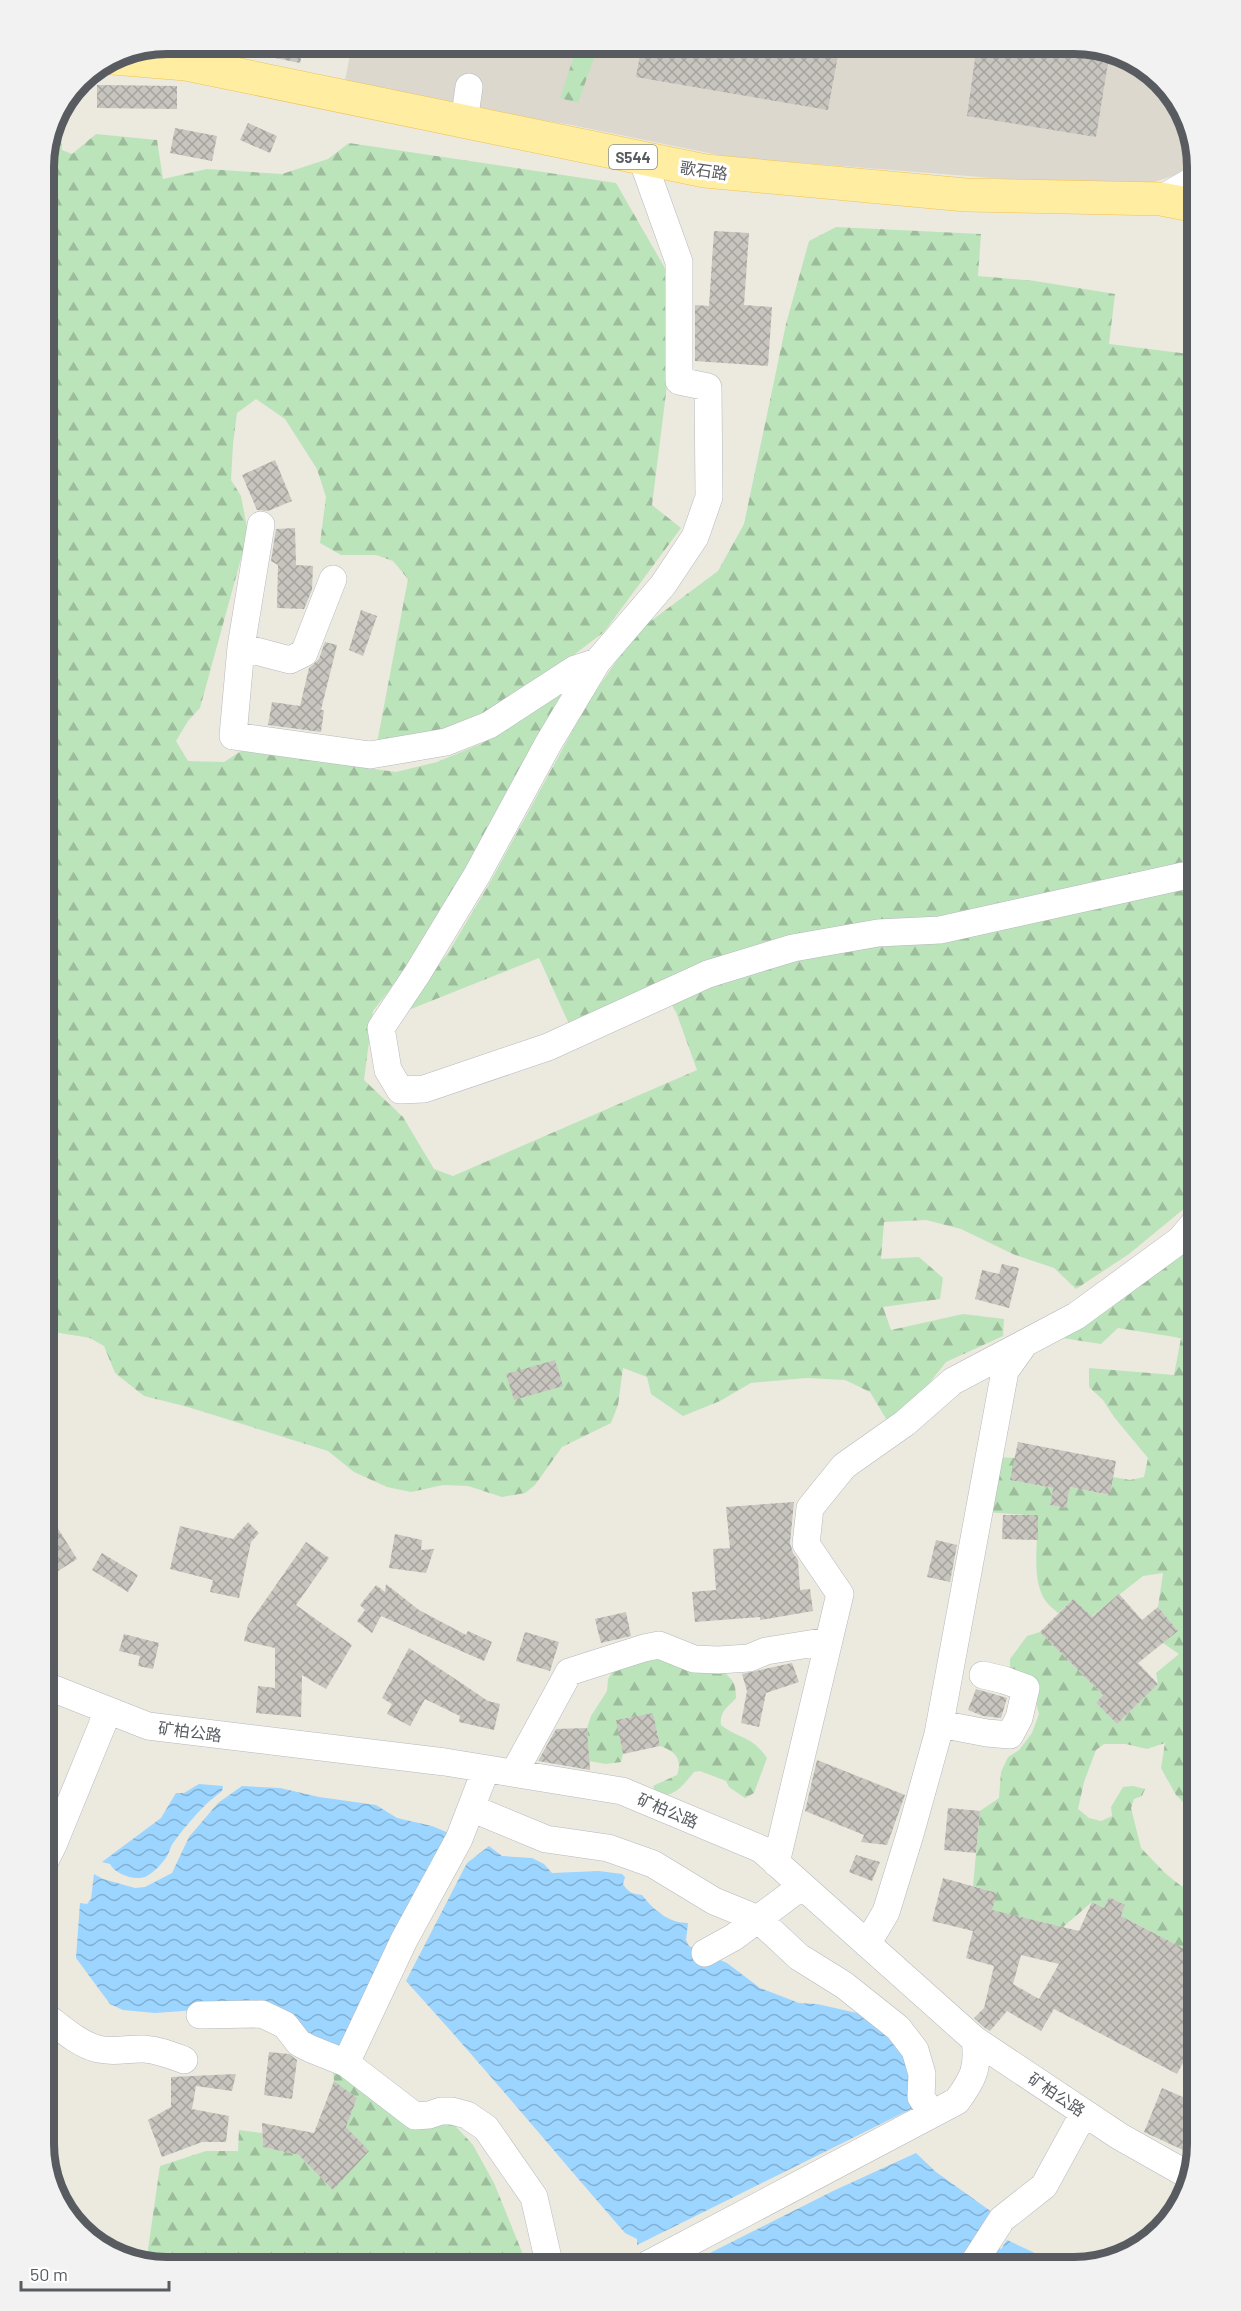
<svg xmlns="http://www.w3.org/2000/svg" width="1241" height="2311" font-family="Barlow,'Noto Sans SC',sans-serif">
<defs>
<pattern id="forest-firs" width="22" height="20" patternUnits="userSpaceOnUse" patternTransform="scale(1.5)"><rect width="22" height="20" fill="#bce4bb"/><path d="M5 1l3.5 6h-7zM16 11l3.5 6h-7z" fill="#9cbc9b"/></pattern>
<pattern id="water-waves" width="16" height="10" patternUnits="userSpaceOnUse" patternTransform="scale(1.5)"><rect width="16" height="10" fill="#9cd5ff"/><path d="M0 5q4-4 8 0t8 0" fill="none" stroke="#82b0d2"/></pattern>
<pattern id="building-cross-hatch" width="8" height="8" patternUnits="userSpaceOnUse" patternTransform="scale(1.5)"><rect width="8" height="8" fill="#c8c5bf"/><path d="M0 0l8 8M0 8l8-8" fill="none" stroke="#a5a39f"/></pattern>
</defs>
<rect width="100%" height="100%" fill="#ece9df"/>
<path fill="#dcd8ce" d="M352,44H1082L1149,69L1188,120L1197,168L1133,189L728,157L571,125L344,86Z"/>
<path fill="url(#forest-firs)" d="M578,44H599L578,103L560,98Z
M59,109L62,150L72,154L96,134L157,140L163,179L207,169L282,174L328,159L349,143L616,183L666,270L668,377L652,505L681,528L604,632L559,666L469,724L377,743L408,579L393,561L376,555H341L320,543L326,497L317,469L285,419L256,399L237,413L233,444L231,480L241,496L248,533L200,708L188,721L176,741L188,761L224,762L241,751L396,772L437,762L483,743L534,709L572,680L421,950L373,1011L364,1080L403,1117L434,1169L453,1176L697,1070L676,1012L661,987L569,1024L539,958L401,1013L448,953L488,886L587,704L636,632L718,571L744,524L786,324L809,241L836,227L981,234L978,276L1035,281L1115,294L1109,344L1197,355V1198L1129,1254L1076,1289L1054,1268L1015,1255L961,1229L926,1220L884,1222L881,1259L919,1257L943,1278L940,1299L883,1307L891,1330L963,1314L1004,1319L1003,1336L946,1362L916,1400L888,1422L870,1392L845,1380L806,1378L751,1383L720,1401L683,1416L651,1394L647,1377L623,1368L618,1405L611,1423L562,1447L535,1485L525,1493L502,1497L468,1486L443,1485L411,1492L387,1487L354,1472L328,1451L188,1407L144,1396L115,1373L104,1346L90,1338L54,1332L44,1325V1016L46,1012L44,992V160Z
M1197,1241V1816L1176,1795L1161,1768L1165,1743L1147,1749L1126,1744H1104L1096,1750L1084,1782L1078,1809L1089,1818L1101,1821L1112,1816L1111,1807L1123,1787L1133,1786L1145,1789L1142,1796L1134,1799L1131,1808L1141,1848L1165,1873L1181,1886L1197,1885V1968L1193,1966L1196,1955L1121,1916L1125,1905L1109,1897L1104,1908L1092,1902L1063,1927L1016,1916L990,1917L996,1893L973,1886L980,1811L999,1798L1001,1772L1008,1757L1019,1750L1032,1733L1039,1714L1033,1691L1010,1671V1659L1027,1636L1040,1632L1103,1695L1096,1703L1117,1724L1158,1684L1156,1673L1179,1654L1163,1643L1178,1631L1158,1607L1163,1573L1143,1576L1091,1617L1073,1599L1058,1613C1054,1609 1048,1605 1045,1600C1031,1578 1038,1541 1038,1516L986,1512L997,1457L1015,1458L1011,1480L1053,1488L1050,1505L1066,1508L1070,1487L1109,1495L1113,1477L1130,1480L1144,1477L1148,1458L1114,1417L1103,1400L1089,1387V1368L1174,1375L1181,1338L1118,1328L1101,1344L1056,1337Z
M632,1652L721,1670C733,1679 736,1684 736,1698C728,1707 719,1712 721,1725C740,1740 750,1734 767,1758L754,1793L745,1798L729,1787L726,1781L700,1771L694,1772C683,1785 674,1799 656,1794L653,1786L677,1775C683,1759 675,1751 660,1746L653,1713L617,1720L623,1754L621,1762L606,1764L589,1761L587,1728L591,1716L607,1691L608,1679L615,1667Z
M332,2058L448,2118L473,2145L494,2183L528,2267H160L146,2263L160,2166L206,2151H238L239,2130L262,2133L263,2147L299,2155L368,2151L346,2127L357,2098L334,2081Z"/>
<path fill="url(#water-waves)" d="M199,1784L223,1786L222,1791C203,1805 187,1824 173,1843C170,1847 170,1851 167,1856C163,1863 154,1872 147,1876C136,1882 115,1874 110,1864L102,1862L161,1818L176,1793H184Z
M242,1786L280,1788L319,1797L376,1805L397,1818L432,1826L456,1836L343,2058L210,2009L155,2013L123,2010L110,2004L76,1958L80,1903L87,1904L91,1899L94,1874L103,1879L135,1888L145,1887L172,1873L189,1837L218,1803Z
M489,1846L502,1856L532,1858L544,1864L552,1873L599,1871L622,1874L625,1877L623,1884C628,1892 632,1894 642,1895C654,1910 668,1923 688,1923L686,1940L689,1946L727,1963L760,1988L799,2003L817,2004L857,2013L893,2034L919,2087L915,2107L637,2245V2239L625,2233C552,2149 481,2063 406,1981L467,1863Z
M916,2153L936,2172L996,2215L963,2267H682L833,2191Z
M1007,2240L1065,2267H978L992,2245L1001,2249Z"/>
<path fill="url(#building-cross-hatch)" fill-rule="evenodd" d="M242,44H304L300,63L241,51Z
M642,44H840L828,110L636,77Z
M977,44H1017L1109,57L1096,137L967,116Z
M97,85L177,86V109L97,108Z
M248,123L277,136L270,153L240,140Z
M175,128L217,136L212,161L170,153Z
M714,231L749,233L744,305L772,307L768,366L695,361V305L709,306Z
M275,460L292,501L268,511L257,510L242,475Z
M295,528L296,565L313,566L312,590L304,609L277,608L278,565L271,561L276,529Z
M361,610L377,616L363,656L349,650Z
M325,642L337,645L321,710H324L321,732L268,725L272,702L300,706L309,668L319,659Z
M1002,1264L1019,1268L1009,1308L975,1299L982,1270L999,1274Z
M555,1360L563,1386L514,1400L506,1374Z
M1018,1442L1116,1461L1110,1495L1070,1487L1066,1508L1050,1505L1053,1488L1010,1480Z
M794,1502L790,1543L793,1553L798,1560L800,1590L810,1589L813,1611L760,1620V1617L695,1622L692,1592L716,1590L713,1549L730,1548L726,1507Z
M1003,1515H1038V1540L1002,1539Z
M54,1522L77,1559L44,1580V1529Z
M248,1522L259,1533L251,1542L239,1598L210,1592L213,1580L170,1569L180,1526L233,1539Z
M395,1534L422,1540L421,1550L434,1549L426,1573L389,1568Z
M936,1540L957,1545L950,1582L927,1577Z
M306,1542L329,1558L296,1605L352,1645L326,1689L302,1675L301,1717L256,1713L258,1686L275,1688V1648L244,1641L248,1625Z
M102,1553L138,1575L128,1592L92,1570Z
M386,1584L419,1610L466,1635L468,1631L492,1642L484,1661L381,1616L372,1633L357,1621L365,1610L360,1605L376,1585L385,1592Z
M1119,1594L1142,1620L1158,1607L1178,1631L1138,1663L1158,1684L1117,1724L1096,1703L1103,1695L1040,1632L1073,1599L1092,1617Z
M626,1612L631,1636L601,1643L595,1619Z
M525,1632L559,1642L550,1671L516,1661Z
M124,1634L159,1643L153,1669L138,1666L140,1656L119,1651Z
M409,1648L488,1701L500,1704L494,1730L459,1722L460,1716L425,1699L410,1726L387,1714L392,1704L382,1698Z
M792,1663L799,1682L766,1693L759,1727L741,1723L747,1691L742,1674Z
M976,1689L1007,1698L1001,1718L983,1716L968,1710Z
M653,1713L660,1746L623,1754L616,1720Z
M587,1728L590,1770L538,1761L556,1729Z
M817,1760L905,1795L887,1845L861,1842L864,1835L805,1811Z
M948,1808L980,1811L976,1853L944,1850Z
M856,1855L880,1862L872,1881L849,1872Z
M943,1878L997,1893L992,1910L1079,1931L1092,1902L1104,1908L1109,1897L1125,1905L1121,1916L1196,1955L1193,1966L1197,1968V2071L1183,2063L1177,2074L1054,2009L1041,2031L1007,2011L990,2031L985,2028L974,2018L984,2008L994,1966L966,1958L973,1931L932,1921ZM1021,1955L1059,1964L1039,1999L1013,1984Z
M269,2052L289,2054L297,2060L292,2099L264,2095Z
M236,2074L232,2091L196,2086L192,2109L229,2116L226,2142H202L162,2157L148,2120L171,2107V2077Z
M334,2081L357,2098L346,2127L369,2151L333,2190L299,2155L263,2147L262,2123L314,2133Z
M1162,2088L1197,2103V2144L1194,2155L1144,2132Z"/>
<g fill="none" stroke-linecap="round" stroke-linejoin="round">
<defs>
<path id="minor" d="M464,122L469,87
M642,159L679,262V381L708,387L709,497L695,537L663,585L597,662L548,744L477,875L417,974L381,1028L388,1070L400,1090L424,1089L548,1047L708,974L793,948L878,933L940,930L1183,876
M1161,199L1197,178
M261,525L241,647L233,736L370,755L446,742L489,725L575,669L597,662
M241,647L290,660L304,653L333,579
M44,1685L148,1726L445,1762L622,1791L761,1849L975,2040L1119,2136L1188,2175
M940,1724L987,1733L1010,1735L1019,1718L1026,1688L1004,1680L983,1675
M486,1769L459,1839L404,1940L346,2063L415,2116L429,2115L441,2111H452L467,2115L486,2128L534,2197L550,2267
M514,1773L569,1672L644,1648L659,1645L694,1659L718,1660L749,1658L766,1651L828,1641
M471,1808L546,1839L608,1848L653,1864L714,1901L758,1919L799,1957L844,1985L898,2028L915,2050L922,2074L921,2097L932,2114
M44,1863L53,1845L108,1711
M776,1863L840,1594L806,1544L810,1508L844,1466L905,1423L953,1381L1076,1316L1180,1240L1197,1220
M867,1944L886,1912L911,1831L938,1734L1005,1371L1025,1343
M705,1953L734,1937L802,1886
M44,2015C60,2027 78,2044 98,2049C115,2053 128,2048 144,2049C159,2050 171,2055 184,2060
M200,2015L262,2014L285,2025L299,2043L311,2049L346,2063
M643,2267L957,2101C973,2079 979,2068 975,2040
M971,2267L1002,2219L1044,2186L1084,2113"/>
<path id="major" d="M113,58L186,64L705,171L966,195L1161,199L1197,206"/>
</defs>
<use href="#minor" stroke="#b5b8bd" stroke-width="28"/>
<use href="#major" stroke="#f2c252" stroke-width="34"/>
<use href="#minor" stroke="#fff" stroke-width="27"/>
<use href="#major" stroke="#ffeea1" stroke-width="33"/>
</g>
<g text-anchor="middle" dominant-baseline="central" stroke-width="6" stroke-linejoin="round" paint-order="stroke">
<rect fill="#fff" stroke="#8a8d90" stroke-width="1.5" x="609" y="145" width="48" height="24" rx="4.5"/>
<g font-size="15" font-weight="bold" fill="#585c61">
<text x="633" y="157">S544</text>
</g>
<g font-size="16" fill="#585c61" stroke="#fff">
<text transform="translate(704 170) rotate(8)">歌石路</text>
<text transform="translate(190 1731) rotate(7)">矿柏公路</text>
<text transform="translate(668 1810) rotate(23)">矿柏公路</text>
<text transform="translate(1057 2094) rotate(34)">矿柏公路</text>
</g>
</g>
<path d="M0 0H1241V2311H0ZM167 54H1074A113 113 0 0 1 1187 167V2144A113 113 0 0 1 1074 2257H167A113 113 0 0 1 54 2144V167A113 113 0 0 1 167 54Z" fill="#f2f2f2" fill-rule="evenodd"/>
<path fill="none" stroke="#585c61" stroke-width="8" d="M167 54H1074A113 113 0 0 1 1187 167V2144A113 113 0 0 1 1074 2257H167A113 113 0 0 1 54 2144V167A113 113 0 0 1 167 54Z"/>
<path d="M21 2281v9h148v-9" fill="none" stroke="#585c61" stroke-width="3"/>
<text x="30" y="2281" font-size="18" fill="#585c61" stroke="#ffffff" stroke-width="4.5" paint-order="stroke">50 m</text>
</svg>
